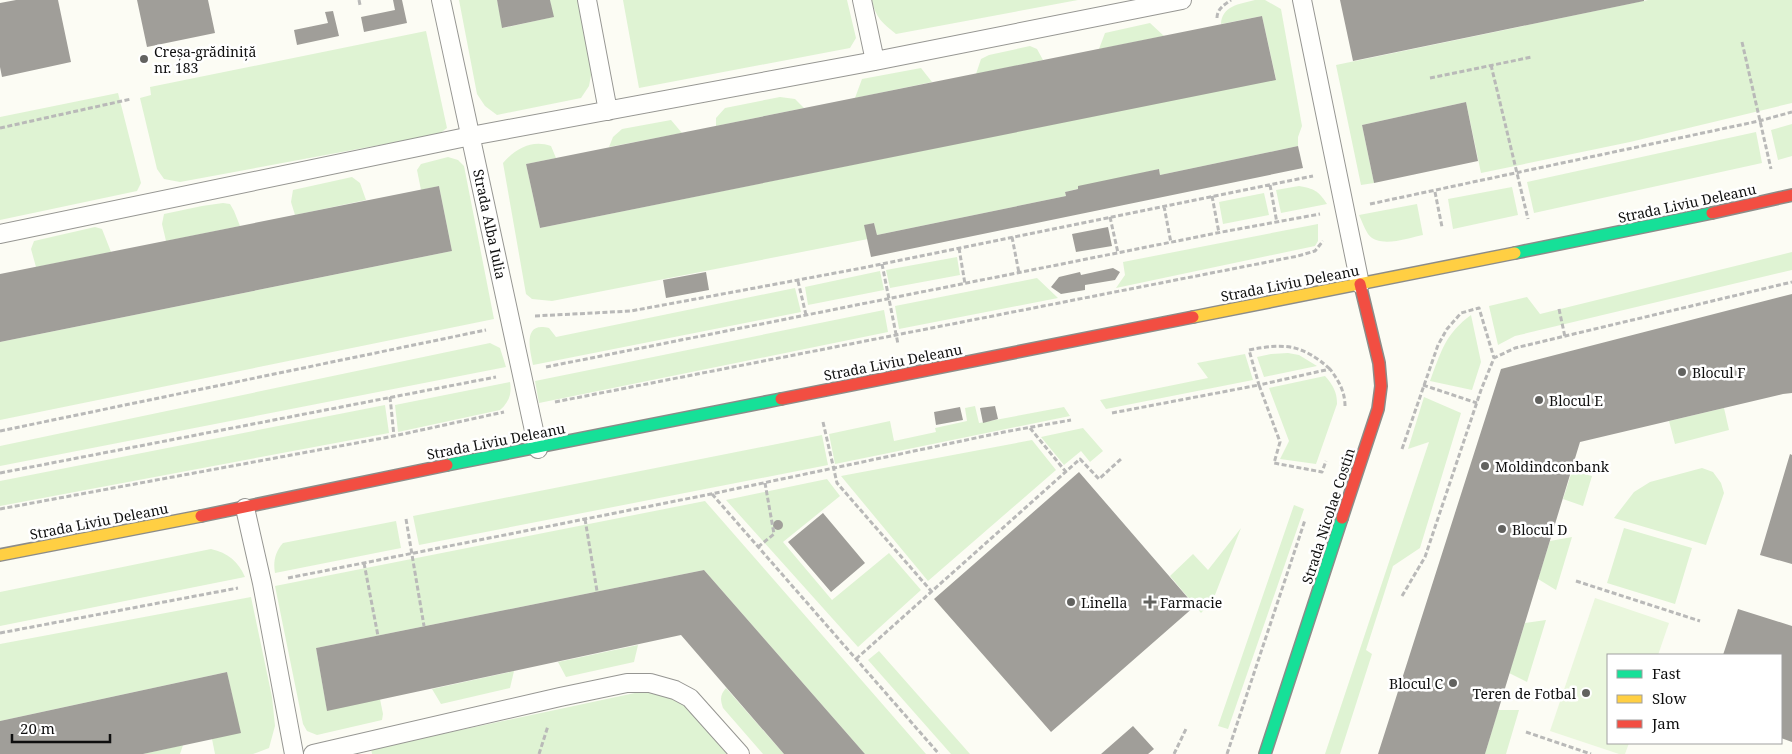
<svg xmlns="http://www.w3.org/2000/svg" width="1792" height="754" font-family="'Noto Serif',serif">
<rect width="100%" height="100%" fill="#fcfcf4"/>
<path fill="#dff3d3" d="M459,0H497L503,28L553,17L550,0H580L592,70L589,86L581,98L497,115L485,106L477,94Z
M623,0H847L856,38L850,48L639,88Z
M872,0H1078L896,34C883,24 875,17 872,0Z
M1255,0H1265L1281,9L1302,126L1298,137V146L1160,175L1159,169L1065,192L1066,196L877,235L874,223L865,225L868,239L552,301L532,299L526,294L503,163C515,149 532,139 551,146L556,158L526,164L540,228L1276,79L1262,16L1221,24C1222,6 1239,4 1255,0Z
M1648,0H1792V103L1630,142L1481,173L1466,102L1362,125L1374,183L1361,185L1336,65Z
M1150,23L1164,36L1099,49L1105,33Z
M426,31L447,128L439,134L180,182L164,179L157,169L140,98L151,95L150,87Z
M1030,46L1037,49L1043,60L976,74L981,59L989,55Z
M921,68L932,82L855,98L862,79Z
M118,93L141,183L137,191L0,220V117Z
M780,97L795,99L804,108L716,126V118L725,108Z
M671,120L682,133L609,147L613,137L622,129Z
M1792,124V156L1778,160L1771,130Z
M1756,132L1762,163L1534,213L1527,182Z
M448,157L458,160L464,166L494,319L0,420V342L452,251L439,186L421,190L417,170L421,164Z
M352,177L360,183L366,200L295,215L291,202L293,190Z
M1299,186C1314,189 1318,190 1327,204L1281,213L1276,190Z
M1512,187L1518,215L1453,229L1448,199Z
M1264,193L1269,215L1223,224L1219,202Z
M223,203L230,204L234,211L240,226L166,241L162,224L164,214L202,206Z
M1417,204L1423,235C1408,238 1379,249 1368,234C1364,228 1362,221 1359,215Z
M1318,224V241L1315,246L1116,288L1125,275L1123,262Z
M95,227L102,229L111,252L36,267L31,249L34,241Z
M1792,252V270L1515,336L1498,345L1489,306L1527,297L1540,314Z
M957,257L960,275L890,288L886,270Z
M880,271L884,290L808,305L805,287Z
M1037,278L1058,298L899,329L895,306Z
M795,288L801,312L533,365C530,350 522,321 549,328L556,337Z
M884,310L888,332L539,403L535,381Z
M1471,315L1481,362L1472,390L1430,381C1441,352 1445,334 1471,315Z
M490,343L500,348L506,367L0,466V446Z
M1288,353L1299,355L1317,366L1264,377L1257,357L1271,354Z
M1245,354L1253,380L1106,409L1100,400L1208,378L1197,363Z
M1325,376C1333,385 1337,392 1337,404L1316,464L1280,459L1289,441L1269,388Z
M510,382C512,394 509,402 500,410L398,432L395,405Z
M1424,397L1461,413L1420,548L1393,566L1366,650L1372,654L1340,754H1325L1429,442L1408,449Z
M385,405L389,433L0,506V481Z
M975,406L979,423L1064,407L1070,416L835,464L829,434L890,421L894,441L936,432L935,428L967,421L965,408Z
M1724,408L1729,430L1675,444L1669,421Z
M1083,428L1103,451L1090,462L1081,451L1064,465L1041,437Z
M822,435L828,465L419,545L413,516Z
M1032,440L1056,470L928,581L841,476Z
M1702,468L1713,472L1721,483L1724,493L1706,545L1614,518L1634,492L1650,482Z
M1572,471L1592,476L1583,506L1563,499Z
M827,479L840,496L783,542L832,600L889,553L921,590L858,647L726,500Z
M705,501L926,754H865L704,570L316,648L327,710L380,699L383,714L382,720L317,735L307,731L303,724L275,586Z
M1294,505L1304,509L1228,729L1218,726Z
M396,521L401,548L275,573C273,562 275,552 283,543Z
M1241,528L1213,600L1201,613L1170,576L1193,554L1208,570Z
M1624,528L1692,548L1675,604L1607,583Z
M1572,537L1556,590L1538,579L1550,541Z
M211,549C228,553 238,561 245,577L0,626V592Z
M251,597L272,697L275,726L269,748L253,754H215L212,739L240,732L227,672L0,721V644Z
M1546,620L1527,682L1509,673L1525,623Z
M638,645L634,662L566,677L558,662Z
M879,651L970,754H951L868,660Z
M514,671L510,688L441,704L432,689Z
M726,688L784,754H763L723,708C720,699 720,695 726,688Z
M649,690L675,694L727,754H372L371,749Z
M1498,710H1519L1506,754H1485Z
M183,745L180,754H143Z"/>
<path fill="#eaf7dd" d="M1595,598L1669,623L1658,655H1608V743H1629L1625,754H1619L1550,731Z"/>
<path fill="#a09e99" d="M16,0H58L71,62L2,77L0,67V3Z
M137,0H208L215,33L147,47Z
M393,0H402L407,23L364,32L361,17L395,10Z
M497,0H550L554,17L502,28Z
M1340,0H1644V1L1353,61Z
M333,11L339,36L297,45L294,30L328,23L325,12Z
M1262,16L1276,80L540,228L526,164Z
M1466,102L1478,161L1374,183L1362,125Z
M1298,146L1303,168L871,257L864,225L874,223L877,235L1066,196L1065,192L1078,189V186L1159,169L1160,175Z
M439,186L452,251L0,342V274Z
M1108,227L1112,246L1076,252L1072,234Z
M1113,268L1120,272L1115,280L1085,285V290L1061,294L1051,287L1059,277L1080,272L1081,275Z
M706,272L709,290L666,298L663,280Z
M1792,294V393L1783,394L1580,442L1485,754H1378L1501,369Z
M995,406L998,419L983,423L980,408Z
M960,407L963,420L936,425L934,412Z
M1790,454L1792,455V564L1760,555Z
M1079,472L1195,606L1051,732L934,599Z
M823,513L865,563L831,592L788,542Z
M773 525a5 5 0 1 1 10 0a5 5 0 1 1-10 0Z
M704,570L865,754H784L681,635L327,711L316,648Z
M1738,609L1792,626V742L1781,738V655H1723Z
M227,672L241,733L143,754H0V721Z
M1133,726L1154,749L1148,754H1101Z"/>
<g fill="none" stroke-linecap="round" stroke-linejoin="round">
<defs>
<path id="lane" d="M441,0L538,449
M587,0L608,111
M862,0L875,61
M1302,0L1360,284
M0,234L471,136L875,61L1182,0
M245,508L262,583L294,754
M313,754L560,697L627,683H650L675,690L690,698L740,754"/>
<path id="fast" d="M1515,253L1712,213
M447,465L781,399
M1265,754L1342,518"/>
<path id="slow" d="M1193,317L1515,253
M0,555L201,516"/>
<path id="jam" d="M1712,213L1792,195
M781,399L1193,317
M201,516L447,465
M1342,518L1378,409L1381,386L1379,363L1360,284"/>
</defs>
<use href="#lane" stroke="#969692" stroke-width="20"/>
<use href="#fast" stroke="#8c8c89" stroke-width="14"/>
<use href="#slow" stroke="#8c8c89" stroke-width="14"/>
<use href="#jam" stroke="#8c8c89" stroke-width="14"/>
<path stroke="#b9b9b8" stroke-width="3" stroke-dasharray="5 2.5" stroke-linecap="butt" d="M359,0L360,5
M1217,18C1217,9 1224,5 1231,0
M1742,42L1771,169
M1491,65L1528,219
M1430,78L1532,57
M0,128L131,99
M1270,185L1277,223
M1435,192L1442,227
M1212,196L1219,233
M1370,204L1759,121L1792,112
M1164,206L1171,243
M1110,217L1118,253
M1012,237L1019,273
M959,248L965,284
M882,264L898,344
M798,281L806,315
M1559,309L1565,337
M535,316L631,311L857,269L1313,176
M546,367L1222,232L1320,214
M1330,369C1302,344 1284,343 1249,350L1259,385L1330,369C1338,380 1345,391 1345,406
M1423,385L1477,403
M390,397L394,436
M555,402L1298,256L1315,251L1323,241
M1112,413L1259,385L1280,442L1274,463L1322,472L1326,461
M823,422L837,483L932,592
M1030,428L1066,472
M0,431L486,330
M1402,449L1438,345L1447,329L1461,313L1479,308L1494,358
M0,473L496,377
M712,494L939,754
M0,509L394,436L504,412
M406,519L424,626
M585,519L597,591
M758,547L774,534L765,483
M364,563L378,636
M288,578L711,494L1004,432L1071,420
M1576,581L1700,621
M1402,596L1425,557L1481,390L1494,358L1515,348L1792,282
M0,633L238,588
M856,659L1080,459L1099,479L1121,459
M1526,732L1591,754
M539,754L548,726
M1174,754L1186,729
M1227,754L1305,520"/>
<use href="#lane" stroke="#fffffd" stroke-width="18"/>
<use href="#fast" stroke="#16e098" stroke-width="11"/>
<use href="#slow" stroke="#ffcf43" stroke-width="11"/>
<use href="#jam" stroke="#f24e42" stroke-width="11"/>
</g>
<g fill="#62625f" stroke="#fff" stroke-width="2">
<circle cx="144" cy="59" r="5"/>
<circle cx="1682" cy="372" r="5"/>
<circle cx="1539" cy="400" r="5"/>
<circle cx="1485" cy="466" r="5"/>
<circle cx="1502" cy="529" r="5"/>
<circle cx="1071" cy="602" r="5"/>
<path d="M1147.5 594.5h5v5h5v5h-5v5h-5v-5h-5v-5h5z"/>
<circle cx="1453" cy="683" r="5"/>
<circle cx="1586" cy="693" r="5"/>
</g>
<g text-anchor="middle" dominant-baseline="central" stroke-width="5" stroke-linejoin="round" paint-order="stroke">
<g font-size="14" fill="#0f0f0f" stroke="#fff" text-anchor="start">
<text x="154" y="51">Creșa-grădiniță<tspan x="154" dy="16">nr. 183</tspan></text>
<text x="1692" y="372">Blocul F</text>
<text x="1549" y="400">Blocul E</text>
<text x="1495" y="466">Moldindconbank</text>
<text x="1512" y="529">Blocul D</text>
<text x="1081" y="602">Linella</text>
<text x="1160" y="602">Farmacie</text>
<text x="1443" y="683" text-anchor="end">Blocul C</text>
<text x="1576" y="693" text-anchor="end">Teren de Fotbal</text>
</g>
<g font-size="14" fill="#0f0f0f" stroke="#fff">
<text transform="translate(1687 203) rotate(-12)">Strada Liviu Deleanu</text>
<text transform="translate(490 224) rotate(78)">Strada Alba Iulia</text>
<text transform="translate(1290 283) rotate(-11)">Strada Liviu Deleanu</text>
<text transform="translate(893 362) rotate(-11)">Strada Liviu Deleanu</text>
<text transform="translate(496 441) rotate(-11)">Strada Liviu Deleanu</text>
<text transform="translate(1328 516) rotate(-72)">Strada Nicolae Costin</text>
<text transform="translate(99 521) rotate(-11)">Strada Liviu Deleanu</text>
</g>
</g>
<rect x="1607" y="654" width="175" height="90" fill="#ffffff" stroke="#9f9f9f"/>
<rect x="1617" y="670" width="25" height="8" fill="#16e098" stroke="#9f9f9f"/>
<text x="1652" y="679" font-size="15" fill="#0f0f0f">Fast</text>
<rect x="1617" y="695" width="25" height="8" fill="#ffcf43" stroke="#9f9f9f"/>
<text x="1652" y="704" font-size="15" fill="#0f0f0f">Slow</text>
<rect x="1617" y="720" width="25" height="8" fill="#f24e42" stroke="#9f9f9f"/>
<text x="1652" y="729" font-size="15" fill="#0f0f0f">Jam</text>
<path d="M12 734v8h98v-8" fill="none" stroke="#0f0f0f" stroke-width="2.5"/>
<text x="20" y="734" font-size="15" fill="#0f0f0f" stroke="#ffffff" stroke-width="4" paint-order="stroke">20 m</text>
</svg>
